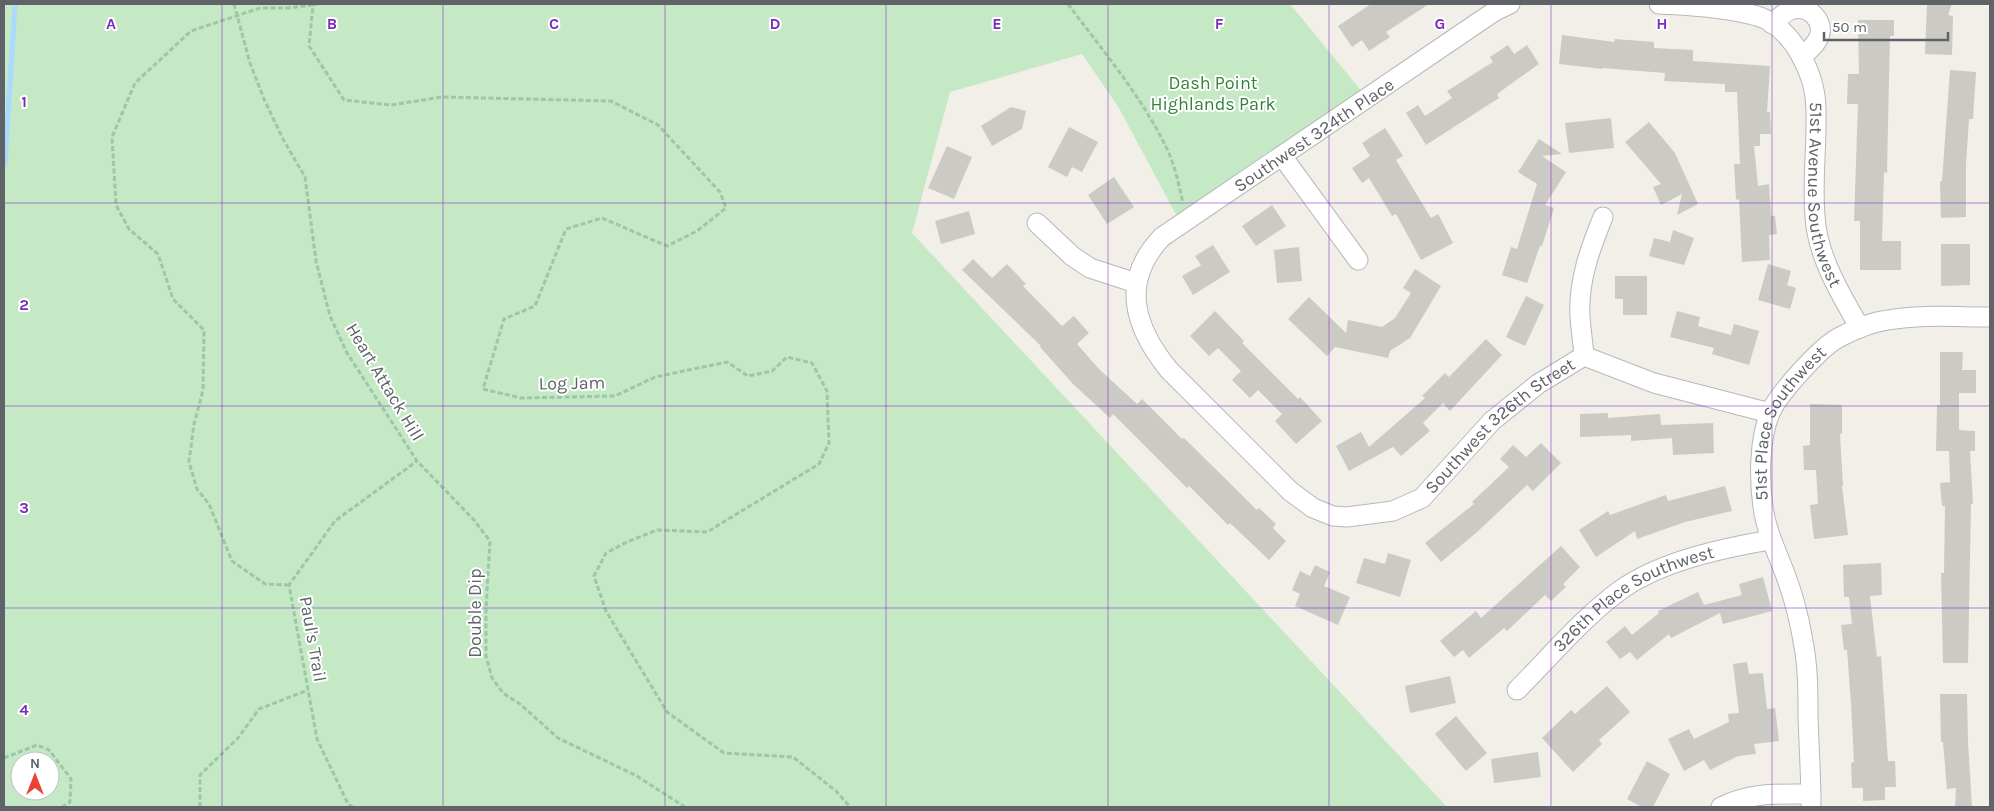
<svg xmlns="http://www.w3.org/2000/svg" width="1994" height="811" font-family="Karla,sans-serif">
<rect width="100%" height="100%" fill="#f1efe8"/>
<path fill="#c5e8c5" fill-rule="evenodd" d="M4,4H1290L1368,99L1181,224L1119,108L1082,54L950,92L912,233L1447,807H4ZM20,761H50V791H20Z"/>
<g fill="none" stroke-linecap="round" stroke-linejoin="round">
<path stroke="#aadaff" stroke-width="5" d="M5,164L15,4"/>
</g>
<path fill="#cccac5" d="M1371,4H1429L1386,32L1390,37L1369,51L1362,40L1352,47L1338,26Z
M1927,4H1952L1948,15L1953,16L1952,55L1925,54Z
M1858,20H1894V36H1890L1888,126L1887,173L1884,172L1882,241H1901V270H1860V221H1854L1858,104H1847L1848,74H1859Z
M1562,35L1614,42L1615,39L1654,42V48L1693,50V61L1770,66L1767,112H1770L1771,134H1760V146H1754L1758,186L1769,184L1771,216H1775L1777,234L1769,235L1770,260L1742,262L1739,199L1736,200L1734,164H1740L1737,92H1725V84L1664,81L1665,73L1602,68V69L1559,64Z
M1508,45L1514,54L1527,45L1539,64L1497,94L1499,98L1426,145L1406,113L1418,105L1425,116L1452,98L1447,91L1493,62L1490,57Z
M1950,70L1976,72L1973,119H1969L1966,164V217L1941,218L1940,181H1942Z
M1011,107L1026,111L1022,129L992,146L981,126Z
M1611,118L1614,148L1569,153L1565,123Z
M1649,122L1675,153L1698,204L1677,215L1682,194L1661,205L1653,187L1661,184L1625,142Z
M1069,127L1098,142L1082,172L1072,167L1067,177L1048,167Z
M1385,128L1403,156L1396,160L1431,218L1438,214L1453,243L1421,260L1396,214L1392,216L1369,178L1362,183L1352,168L1370,156L1362,143Z
M1539,139L1562,154L1542,156L1566,172L1545,205L1554,208L1542,246H1540L1527,283L1502,275L1511,247L1517,249L1537,184L1518,172Z
M947,146L972,157L954,199L928,188Z
M1114,177L1134,207L1107,224L1088,195Z
M1272,205L1286,226L1256,246L1242,226Z
M969,211L975,234L941,244L935,221Z
M1673,230L1694,238L1684,265L1649,256L1654,238L1670,242Z
M1941,244H1970V285L1941,286Z
M1213,245L1230,272L1193,295L1182,276L1201,265L1195,256Z
M1299,247L1302,281L1277,283L1274,250Z
M973,259L992,278L1007,264L1026,284L1023,286L1062,326L1074,316L1089,333L1077,344L1099,369L1137,404L1142,399L1182,439L1184,438L1257,510L1259,508L1276,524L1273,528L1286,541L1269,560L1230,523L1228,525L1189,486L1187,488L1113,414L1110,418L1073,384L1040,347L1041,346L962,270Z
M1768,264L1791,271L1787,285L1796,288L1790,309L1758,300Z
M1415,269L1441,286L1410,338L1390,351L1388,358L1335,347L1327,356L1288,319L1309,297L1346,333L1348,320L1382,327L1395,318L1411,293L1403,288Z
M1615,276H1647V315H1623V299H1615Z
M1526,296L1544,305L1525,346L1506,337Z
M1215,311L1244,341L1242,343L1298,399L1300,397L1322,421L1296,444L1275,421L1282,414L1258,390L1250,398L1232,380L1241,371L1218,348L1209,356L1190,336Z
M1677,311L1700,317L1698,326L1731,335L1734,324L1759,331L1749,365L1712,354L1714,348L1670,337Z
M1486,339L1502,355L1450,411L1443,403L1423,423L1430,431L1401,456L1393,447L1349,471L1336,446L1361,432L1369,447L1425,398L1422,396L1445,373L1449,377Z
M1940,352H1963L1962,370H1976V393H1959V430L1975,431V451H1970L1973,504H1971L1968,663H1943L1941,573H1944L1945,506H1942L1940,483L1950,482L1949,451H1936L1937,405H1940Z
M1810,404L1842,405V434H1840L1843,486H1842L1848,535L1814,539L1810,505L1818,504L1816,470H1804L1803,446L1810,445Z
M1608,413V418L1660,414L1661,425L1713,423L1714,453L1673,455L1672,438L1631,441V435L1580,437V414Z
M1541,443L1561,463L1533,491L1527,485L1476,533L1441,562L1425,543L1474,504L1472,502L1509,467L1500,459L1513,445L1526,457Z
M1725,486L1732,511L1685,522L1637,539L1635,531L1596,557L1579,530L1608,511L1610,515L1666,495L1668,501Z
M1561,546L1580,567L1563,584L1566,587L1551,601L1545,595L1507,631L1504,628L1469,658L1463,650L1454,657L1440,641L1476,611L1481,618Z
M1388,553L1411,560L1400,597L1356,583L1364,558L1385,564Z
M1881,563L1882,595L1870,596L1877,657L1881,656L1888,761H1895L1896,787H1885V800L1863,801V788H1852L1851,763L1854,762L1851,703L1847,650H1844L1841,625L1852,624L1849,597H1844L1843,565Z
M1315,565L1330,572L1324,586L1350,597L1338,625L1295,606L1300,594L1292,590L1300,571L1310,576Z
M1763,577L1772,611L1723,624L1720,613L1671,638L1669,634L1637,660L1630,652L1620,659L1606,642L1625,626L1632,635L1659,613L1658,611L1698,592L1704,605L1742,595L1739,584Z
M1747,662L1749,674L1763,673L1767,709L1775,708L1779,741L1754,744L1756,754L1738,756L1710,770L1704,760L1684,771L1668,739L1689,729L1694,739L1729,722L1728,714L1739,713L1733,664Z
M1450,676L1456,703L1410,713L1405,686Z
M1607,686L1630,712L1599,740L1602,744L1573,772L1542,738L1571,710L1575,714Z
M1940,694H1967L1968,742L1972,807H1955L1956,788L1947,789L1943,742H1941Z
M1456,716L1487,753L1466,771L1435,734Z
M1538,752L1541,777L1494,783L1491,759Z
M1647,761L1670,774L1653,807H1642L1627,799Z"/>
<g fill="none" stroke-linecap="round" stroke-linejoin="round">
<defs>
<g id="street">
<path id="s1" d="M1510,4L1495,11L1162,237C1120,281 1134,327 1169,370L1290,491L1313,508L1333,516L1347,517L1393,511L1422,498L1492,421L1538,384L1584,356L1654,383L1770,413"/>
<path id="s2" d="M1659,4C1692,6 1725,7 1757,16C1793,27 1816,75 1816,110C1817,145 1812,181 1815,216C1817,256 1841,295 1860,328"/>
<path d="M1772,24C1778,19 1784,12 1791,10C1808,3 1827,22 1818,39C1815,46 1807,51 1802,57"/>
<path d="M1282,156L1358,260"/>
<path d="M1037,223L1072,256L1090,268L1136,283"/>
<path d="M1584,356C1583,343 1581,330 1580,317C1578,281 1590,249 1603,217"/>
<path id="s3" d="M1517,690C1551,656 1583,617 1622,589C1662,561 1723,548 1770,540"/>
<path d="M1721,807C1751,792 1778,794 1811,794"/>
<path id="s4" d="M1811,807C1811,777 1809,747 1808,716C1808,691 1808,666 1803,641C1799,617 1793,594 1784,571C1776,550 1766,530 1763,507C1759,479 1759,440 1770,413C1778,394 1820,348 1838,338C1853,330 1872,322 1888,320C1921,314 1957,317 1990,317"/>
</g>
</defs>
<use href="#street" stroke="#b5b8bc" stroke-width="21"/>
<path stroke="#9cc7a9" stroke-width="3" stroke-dasharray="5 2.5" stroke-linecap="butt" d="M234,4L250,63L264,99L283,139L305,177L316,261L330,316L347,353L417,461L474,520L490,541L486,609V656L492,678L503,693L520,704L558,738L635,775L685,807
M317,4L313,5L309,46L344,100L391,105L442,97L611,101L658,125L720,192L726,208L697,231L667,246L602,218L566,229L535,306L504,319L483,389L521,398L615,396L655,377L727,362L748,376L772,371L787,357L812,363L827,391L829,443L819,464L707,532L657,530L627,542L606,553L594,576L606,611L667,712L724,753L793,757L836,791L850,807
M1068,4C1103,51 1143,98 1168,151C1175,167 1179,185 1183,203
M289,585L265,584L232,561L209,504L197,489L189,462L194,424L203,390L204,330L173,299L158,254L129,229L116,205L112,137L135,83L191,31L260,8H288L313,5
M4,758L37,745L49,750L71,779L70,802L62,807
M200,807V775L238,738L259,709L308,690
M353,807L348,804L317,739L289,585L335,521L417,461"/>
<use href="#street" stroke="#fff" stroke-width="19"/>
</g>
<path fill="none" stroke="#7b2cbf" stroke-width="1" stroke-opacity="0.55" d="M222,4V807M443,4V807M665,4V807M886,4V807M1108,4V807M1329,4V807M1551,4V807M1772,4V807M4,203H1990M4,406H1990M4,608H1990"/>
<g text-anchor="middle" dominant-baseline="central" stroke-width="4" stroke-linejoin="round" paint-order="stroke">
<g font-size="18" fill="#348238" stroke="#fff">
<text x="1213" y="83">Dash Point<tspan x="1213" dy="21">Highlands Park</tspan></text>
</g>
<g font-size="18" fill="#5f6368" stroke="#fff">
<text transform="translate(1314 135) rotate(-34)">Southwest 324th Place</text>
<text stroke="none"><textPath href="#s2" startOffset="302">51st Avenue Southwest</textPath></text>
<text transform="translate(385 382) rotate(59)">Heart Attack Hill</text>
<text transform="translate(572 383) rotate(-1)">Log Jam</text>
<text stroke="none"><textPath href="#s4" startOffset="399">51st Place Southwest</textPath></text>
<text stroke="none"><textPath href="#s1" startOffset="988">Southwest 326th Street</textPath></text>
<text stroke="none"><textPath href="#s3" startOffset="151">326th Place Southwest</textPath></text>
<text transform="translate(475 613) rotate(-90)">Double Dip</text>
<text transform="translate(313 639) rotate(80)">Paul's Trail</text>
</g>
</g>
<g font-size="16" text-anchor="middle" font-weight="bold" fill="#7b2cbf" stroke="#fff" stroke-width="4" stroke-linejoin="round" paint-order="stroke">
<text x="111" y="29">A</text>
<text x="332" y="29">B</text>
<text x="554" y="29">C</text>
<text x="775" y="29">D</text>
<text x="997" y="29">E</text>
<text x="1219" y="29">F</text>
<text x="1440" y="29">G</text>
<text x="1662" y="29">H</text>
<text x="24" y="107">1</text>
<text x="24" y="310">2</text>
<text x="24" y="513">3</text>
<text x="24" y="715">4</text>
</g>
<rect width="1994" height="811" fill="none" stroke="#5f6368" stroke-width="10"/>
<g transform="translate(35 776)"><circle r="24" fill="#ffffff" stroke="#bfc1c3"/>
<path d="M0-4L9 19L0 12L-9 19Z" fill="#ea4335"/>
<text y="-8" font-size="14" font-weight="bold" text-anchor="middle" fill="#5f6368">N</text>
</g>
<path d="M1824 32v8h124v-8" fill="none" stroke="#5f6368" stroke-width="2.5"/>
<text x="1832" y="32" font-size="15" fill="#5f6368" stroke="#ffffff" stroke-width="4" paint-order="stroke">50 m</text>
</svg>
